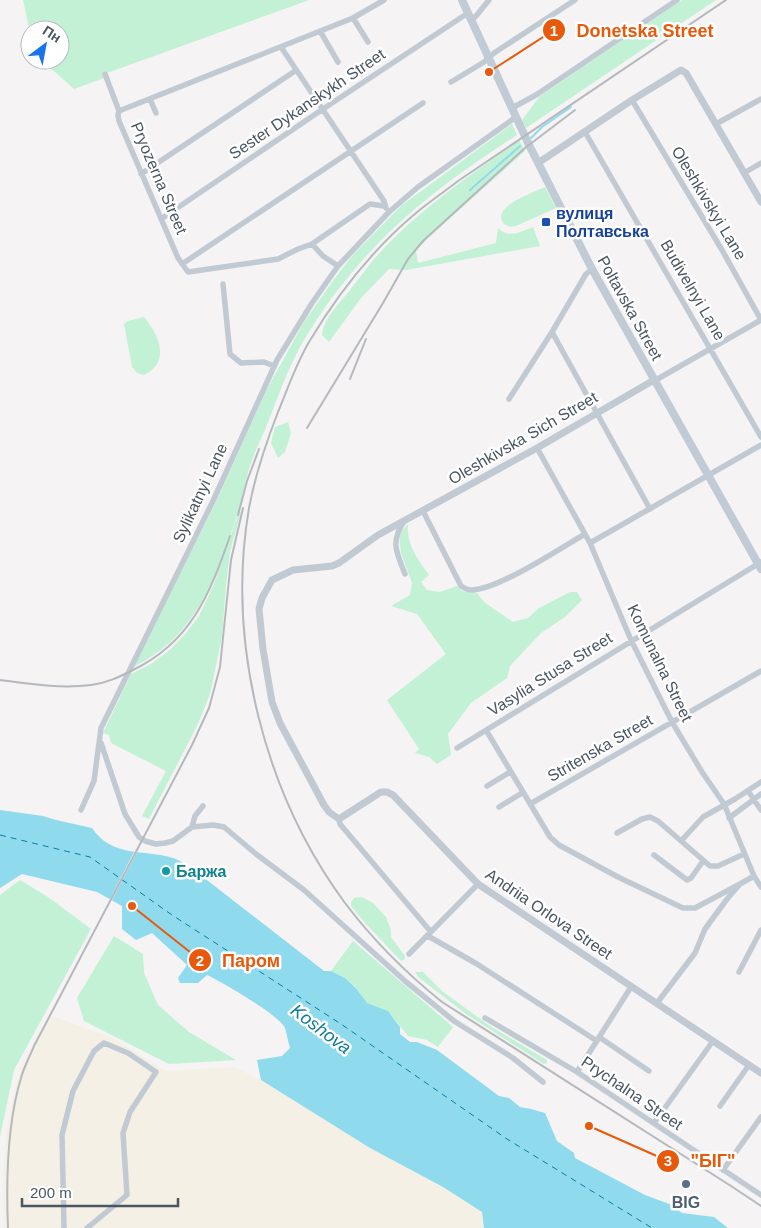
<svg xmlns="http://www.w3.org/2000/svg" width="761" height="1228" font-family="Helvetica,sans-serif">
<rect width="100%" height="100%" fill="#f5f3f3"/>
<path fill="#c3f1d5" d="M23,0H309L107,73L106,71L103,72L104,78L74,89L55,72L39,62L38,60H60V30H30V32Z
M682,0H716L526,128L522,120L540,96Z
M512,124L517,135C428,192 359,248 304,340C287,369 277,400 265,430C259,443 253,456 249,469C245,483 242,498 238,513C217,575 196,638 133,667L216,502L266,391L304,322L335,278L353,255L401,206Z
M519,140L525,151L428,238L416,251L418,263L496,243L498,228C509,239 520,232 533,227L540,246L406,270L389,269L361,298L329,342L322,335C324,317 340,303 350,290C359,279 367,267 376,257C417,211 469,176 519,140Z
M545,187L556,208L516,226C510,227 505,227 502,221C494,206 534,192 545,187Z
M144,317C155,330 168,352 154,368C152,371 147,373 144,375L137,373L132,367L124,324L128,321Z
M288,422L291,433L285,452L278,458L271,443L275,427Z
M239,512H241L230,552L226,585L222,637L210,694L198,724L149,819L142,816L166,771L111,743L109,735L103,733L131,674L151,664L171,649L186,633L199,616L214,584Z
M408,524C406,545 418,559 429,575L421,582L427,590L440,592L457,586L462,591L477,593L484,602L513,622L528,618L539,608L570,592H577L582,600L565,617L541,633L510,666L507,678L471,703L448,734L451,755L437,764L429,757L415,753L419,749L387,700L446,654L417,614L391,606L410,595L412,583L401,553L399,534Z
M20,880L48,897L91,929L14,1070L0,1137V895Z
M362,897L373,903L386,917L391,930V937L405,956L404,960L401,961L366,924L351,906V902L354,898Z
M114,936L143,954L144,973L158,1005L189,1032L236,1060L169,1064L84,1021L77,998Z
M353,941L453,1027L438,1047L427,1040L408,1036L388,1011L366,1003L356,987L345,978L331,971Z
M415,972H423L442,991L490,1026L547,1060V1063L544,1064L466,1014L418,977Z"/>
<path fill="#f5f0e5" d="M49,1015L110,1037L166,1071L234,1067L261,1080L370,1148L443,1187L483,1212L484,1228H4C2,1178 3,1125 19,1076C26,1055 38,1035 49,1015Z"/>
<path fill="#90daee" d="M0,810L43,816L56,820L92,828C112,858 144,849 173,858C180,860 188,866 194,870L324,971H331L345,978L356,988L367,1003L388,1011L400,1027V1034L410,1042H417L437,1050L499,1096L509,1098L520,1107L531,1109L545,1113L557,1141L574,1153L575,1158L645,1195L672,1205L682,1213L714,1217L728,1228H484L482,1212L443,1187L370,1148L261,1080L257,1060L282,1056L290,1048C288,1042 287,1034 285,1028C279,1015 222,982 207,975L198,983H180L178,978L187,965L152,933L136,940L122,929V906L97,892L22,874L0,888Z"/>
<path fill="#f5f3f3" d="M135,850H138L111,902L109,901Z"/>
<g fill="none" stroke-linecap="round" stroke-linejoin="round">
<path stroke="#90daee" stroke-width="2" d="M531,138L542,127L571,107
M470,190L520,146"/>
<path stroke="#0c7c9b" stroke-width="1" stroke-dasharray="6 5" stroke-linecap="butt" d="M0,835L90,857L172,915L341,1024L507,1139L652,1228"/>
<path stroke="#c1cad2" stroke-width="5.5" d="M353,18L368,42
M471,20L476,16L489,0
M320,31L338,62
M281,47L384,201L386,208
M105,74L119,111L118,115L119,121L178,258L188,272L278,259L298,249L312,244L370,204L384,206
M451,82L484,62L494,53L575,0
M150,99L156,113
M632,100L722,250L761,320
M512,108L536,95L677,0
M119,111L353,18L384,0
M716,124L761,99
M585,132L761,437
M744,173L761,163
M141,174L295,71
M161,219L323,109L468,13
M312,244L323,256L338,266
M182,264L423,103
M223,284L230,354L241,363L264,362L274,366
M552,332L650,509
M654,381L761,320
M509,399L552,332L586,274L592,269
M537,448L590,543L631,640L672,722L702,772L724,804L754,876L761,887
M423,511L461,586C464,588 467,590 472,590C499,589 559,549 585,534
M590,543L761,445
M405,574C396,552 390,541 405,520
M486,730L550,837L559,845L618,877L683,908H695L740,884
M101,743L125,814L139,837L145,841L156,844L165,843L173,841L192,827L213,825L224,827L256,854L304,890L405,981L454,1021L513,1058L543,1082
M457,748L761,562
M487,786L510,772
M748,791L761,810
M530,804L761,671
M499,807L522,793
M81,810L94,781L101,728L213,501L277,360L312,303L338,266L389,212L418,187L516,117
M729,818L761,794
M339,819L340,824L431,932
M192,827L195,816L203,806
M617,833L642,819L650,817L658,821L710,866H718L744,854
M681,841L703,817L735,799L761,782
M654,855L687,880L691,878L703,861
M428,936L477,964L597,1041
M409,954L478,884
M739,972L761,930
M657,1003L695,953L705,929L727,899L740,884L754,876
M485,1018L577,1072L761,1195
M599,1037L649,1071
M577,1072L631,987
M720,1106L749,1065
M654,1123L713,1041
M723,1170L761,1117
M64,1228L62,1135L73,1091L94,1051L104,1043L128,1053L156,1072L130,1112L123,1133L127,1195L87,1228"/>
<path stroke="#c1cad2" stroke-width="7" d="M538,163L632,100L681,70L686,73L689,78L761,202
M654,380L537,448L378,535L339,563L332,566L293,570L272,580L262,598L259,609L263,649L272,702L280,723L324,805L329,812L339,819L381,792H387L393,795L478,884L761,1073"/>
<path stroke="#c1cbd6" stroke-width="8" d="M462,0L529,145L592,269L761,569"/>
<path stroke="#b5b8bd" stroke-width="2" d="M726,0L458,181C444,192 429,202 416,213C374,248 337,295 309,342C296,364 288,388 278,412C266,443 255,475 249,508C226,643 264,793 345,903C373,940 406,973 442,1002L731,1186L761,1206
M350,379L366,339
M307,428L383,303L408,259L423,241L525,148L575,110
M238,515L247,481L259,449
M0,680C30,684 61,689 91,685C107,683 119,677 133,670C191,642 210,594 230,536
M8,1228C6,1180 7,1124 21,1078C24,1067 30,1056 34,1046L192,745L209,708L220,667L231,560L243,508"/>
</g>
<rect fill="#1a4fb4" stroke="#fff" stroke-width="2" x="541" y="217" width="10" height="10" rx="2.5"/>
<circle fill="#0f9aa8" stroke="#fff" stroke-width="2" cx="166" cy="871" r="5"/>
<circle fill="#5c6f8a" stroke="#fff" stroke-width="2" cx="686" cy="1184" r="5"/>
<g text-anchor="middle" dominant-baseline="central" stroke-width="5" stroke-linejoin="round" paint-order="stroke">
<g font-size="16" fill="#4a5661" stroke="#fff">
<text transform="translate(307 104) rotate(-34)">Sester Dykanskykh Street</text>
<text transform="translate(159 178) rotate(67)">Pryozerna Street</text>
<text transform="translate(709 203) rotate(59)">Oleshkivskyi Lane</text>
<text transform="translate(693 290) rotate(60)">Budivelnyi Lane</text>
<text transform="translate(630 308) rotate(61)">Poltavska Street</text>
<text transform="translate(523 438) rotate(-30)">Oleshkivska Sich Street</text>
<text transform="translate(200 493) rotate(-65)">Sylikatnyi Lane</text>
<text transform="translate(660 663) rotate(64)">Komunalna Street</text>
<text transform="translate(550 674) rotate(-32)">Vasylia Stusa Street</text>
<text transform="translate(600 748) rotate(-30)">Stritenska Street</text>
<text transform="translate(549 914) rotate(34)">Andriia Orlova Street</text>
<text transform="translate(632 1093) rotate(34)">Prychalna Street</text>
</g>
<g font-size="16" font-weight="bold" fill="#164399" stroke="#fff" text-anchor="start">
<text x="556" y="213">вулиця<tspan x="556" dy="18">Полтавська</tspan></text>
</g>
<g font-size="16" font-weight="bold" fill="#0d838f" stroke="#fff" text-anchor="start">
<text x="176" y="871">Баржа</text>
</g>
<g font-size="16" font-weight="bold" fill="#4e5e75" stroke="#fff">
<text x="686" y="1202">BIG</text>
</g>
<g font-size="18" font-style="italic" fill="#0c7c9b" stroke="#fff">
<text transform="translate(321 1029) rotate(37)">Koshova</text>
</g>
</g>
<path fill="none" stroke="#e8590c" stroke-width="2" d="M489 72L554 30M132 906L200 960M589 1126L668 1161"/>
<g fill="#e8590c" stroke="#fff" stroke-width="2">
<circle cx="489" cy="72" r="5"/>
<circle cx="132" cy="906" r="5"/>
<circle cx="589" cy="1126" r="5"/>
<circle cx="554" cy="30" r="12"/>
<circle cx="200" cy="960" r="12"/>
<circle cx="668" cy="1161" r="12"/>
</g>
<g font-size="15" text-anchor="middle" font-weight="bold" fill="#fff">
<text x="554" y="36">1</text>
<text x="200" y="966">2</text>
<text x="668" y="1166">3</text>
</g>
<g font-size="18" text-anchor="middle" font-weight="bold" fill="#e8590c" stroke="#fff" stroke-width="5" stroke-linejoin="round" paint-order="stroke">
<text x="645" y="37">Donetska Street</text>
<text x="251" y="967">Паром</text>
<text x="713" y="1167">"БІГ"</text>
</g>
<g transform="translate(45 45) rotate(32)"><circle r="24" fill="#ffffff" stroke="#b7bbc0"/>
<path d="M0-4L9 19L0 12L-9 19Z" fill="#1a73e8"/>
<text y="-8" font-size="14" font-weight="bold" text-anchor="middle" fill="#4a5661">Пн</text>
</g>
<path d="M22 1198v8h156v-8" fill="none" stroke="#4a5661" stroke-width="2.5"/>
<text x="30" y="1198" font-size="15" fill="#4a5661" stroke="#ffffff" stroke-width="4" paint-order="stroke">200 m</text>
</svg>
